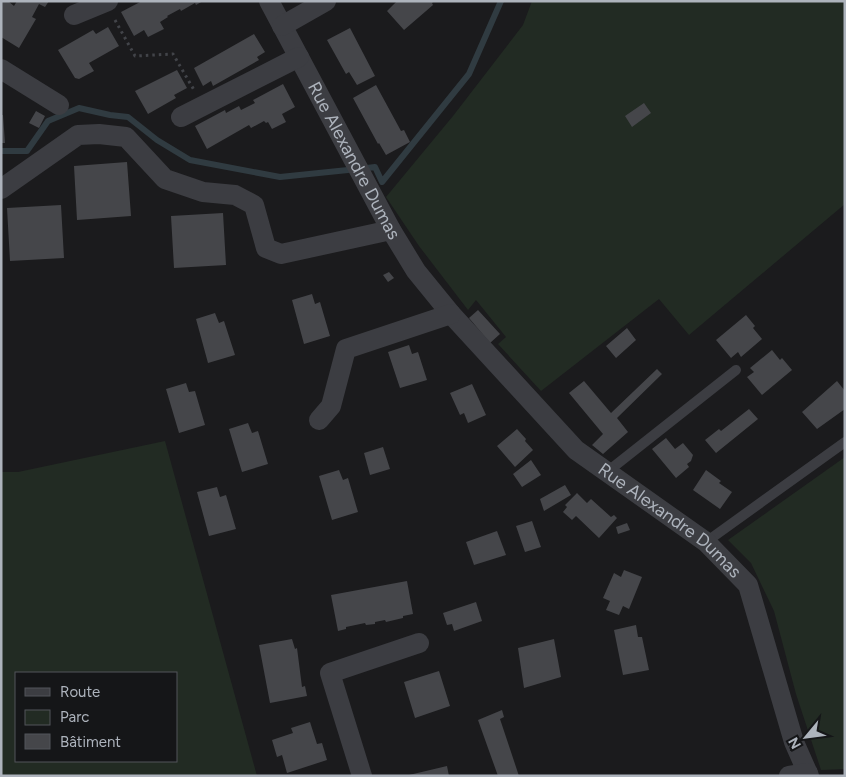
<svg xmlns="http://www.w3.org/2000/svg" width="846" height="777" font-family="Figtree,sans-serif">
<rect width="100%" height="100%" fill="#1b1b1d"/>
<path fill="#222b23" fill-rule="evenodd" d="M532,1H845V204L689,335L659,299L541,391L498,344L506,337L476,300L468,310L419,246L386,197L453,116L523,25Z
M165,441L257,776H1V472H18ZM176,673V761H16V673Z
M845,457V769L821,770L796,694L774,611L751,563L728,540Z"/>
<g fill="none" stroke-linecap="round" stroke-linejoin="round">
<path stroke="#303b41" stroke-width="6" d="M1,151H27L48,121L79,108L110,115L128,117L157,140L190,160L280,177L348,170
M367,168L375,167L382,182L469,74L501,1"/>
</g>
<path fill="#45464a" d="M2,1H8L14,6L17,1H49L45,7L39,4L32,17L36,19L19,48L1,37Z
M142,1H203L196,5L195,3L181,11L180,9L167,16L168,17L160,22L164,29L148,37L144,30L134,36L121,12Z
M397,1H434L432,3L433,5L404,30L387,11Z
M108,27L119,46L89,63L94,71L79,79L75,78L58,50L93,30L96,34Z
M350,28L375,76L357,85L349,72L346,74L327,40Z
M254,34L265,52L257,57L259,60L213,86L211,81L203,86L194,68Z
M177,70L187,88L174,95L176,98L148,114L135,91Z
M283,84L295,107L282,114L286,122L272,129L268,122L266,123L264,121L251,128L249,125L207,149L195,126L225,110L226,113L239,106L241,110L255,103L253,100Z
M376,85L401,131L404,130L410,142L386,155L379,143L378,144L353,98Z
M644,103L651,113L632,127L625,116Z
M36,111L45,116L39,128L29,123Z
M1,115H3L5,143H1Z
M127,162L131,216L77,220L74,166Z
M61,205L64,258L10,261L7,208Z
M223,213L226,265L174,268L171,216Z
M389,272L394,278L388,282L383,275Z
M312,294L315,304L320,302L330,336L304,344L292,300Z
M478,310L500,334L490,343L469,318Z
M215,313L219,323L224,321L235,355L208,363L196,319Z
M746,315L755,326L753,328L762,339L741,357L738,352L731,358L716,340Z
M627,328L636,340L616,358L606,346Z
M409,345L412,354L418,352L427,380L400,388L388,352Z
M772,350L780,360L782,358L792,370L762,395L747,377L754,372L750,368Z
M657,369L662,374L617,418L628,432L603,454L592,445L603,434L569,393L584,381L611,413Z
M837,381L845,391V409L817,429L802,412Z
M186,383L189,392L195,391L205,425L179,433L166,389Z
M472,384L486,415L468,423L464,413L460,415L450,393Z
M749,409L758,419L716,453L705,440L719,429L721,431Z
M248,423L252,433L258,431L268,464L242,472L229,429Z
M517,429L526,439L525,441L533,450L515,467L497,446Z
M666,438L675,449L683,443L693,455L691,461L687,464L689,467L676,478L652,449Z
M383,447L390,469L370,475L364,453Z
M531,460L541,475L522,487L513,474Z
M339,470L343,480L348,478L358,512L332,520L319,476Z
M706,470L721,481L719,483L732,492L720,509L693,490Z
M565,485L571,495L544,511L540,499Z
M217,487L220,497L226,495L236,529L209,536L197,492Z
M577,493L587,503L591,499L611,517L614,515L617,518L599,538L576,516L572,520L563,512L567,507L565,505Z
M532,521L541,547L525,552L516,526Z
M627,523L630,530L618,534L616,527Z
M497,531L506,555L474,565L466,542Z
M624,570L642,577L629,609L623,606L619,615L606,610L610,601L603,598L614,573L621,577Z
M407,581L413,614L403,616V618L386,622L385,620L375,622V624L366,625L365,623L346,627V629L338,631L331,595Z
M476,602L482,621L454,631L452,624L447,625L443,613Z
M636,625L638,637H642L649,670L623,675L614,630Z
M292,639L295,649L297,648L302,687L305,686L307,696L270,703L259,645Z
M554,639L561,677L524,688L518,648Z
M439,671L450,706L415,718L404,682Z
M502,710L504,717L500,719L519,776H498L478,720Z
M310,722L317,744L322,743L327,760L287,773L282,755L277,757L272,740L293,733L291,728Z
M447,766L449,776H409V775Z"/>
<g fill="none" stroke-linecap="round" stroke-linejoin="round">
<path stroke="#424449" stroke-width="3" stroke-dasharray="2.5 4" stroke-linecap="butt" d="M115,20L135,56L173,54L194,90"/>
<path stroke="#3c3d42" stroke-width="10" d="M607,472L736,370
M706,542L845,442"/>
<g stroke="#3c3d42" stroke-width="20">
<path id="s1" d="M269,1L391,230L416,271L451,314L576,450L706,542L748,585L794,742L809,776"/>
<path d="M74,15L108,1"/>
<path d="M282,26L326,1"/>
<path d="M1,69L59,105"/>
<path d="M181,117L299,57"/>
<path d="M1,189L78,135L99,134L126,137L165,179L203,192L235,195L254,205L266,248L281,254L391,230"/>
<path d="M319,420L331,406L346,349L451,314"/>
<path d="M362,776L330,673L419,643"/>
<path d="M789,776L808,773"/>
</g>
</g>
<g text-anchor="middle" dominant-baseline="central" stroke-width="5" stroke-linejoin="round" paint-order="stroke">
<g font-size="18" fill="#adb3bc" stroke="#151618">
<text stroke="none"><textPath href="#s1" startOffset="181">Rue Alexandre Dumas</textPath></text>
<text stroke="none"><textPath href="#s1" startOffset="665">Rue Alexandre Dumas</textPath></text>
</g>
</g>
<rect width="846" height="777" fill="none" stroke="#adb3bc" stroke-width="5"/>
<rect x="15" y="672" width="162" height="90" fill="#151618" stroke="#52555a"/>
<rect x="25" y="688" width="25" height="8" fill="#3c3d42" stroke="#52555a"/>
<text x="60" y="697" font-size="15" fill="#adb3bc">Route</text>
<rect x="25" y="710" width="25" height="15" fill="#222b23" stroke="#52555a"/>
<text x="60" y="722" font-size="15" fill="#adb3bc">Parc</text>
<rect x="25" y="734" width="25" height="15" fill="#45464a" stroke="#52555a"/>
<text x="60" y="747" font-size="15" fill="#adb3bc">Bâtiment</text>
<g transform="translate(806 737) rotate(241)" stroke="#151618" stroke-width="4" paint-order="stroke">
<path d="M0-4L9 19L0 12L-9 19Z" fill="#adb3bc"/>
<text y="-8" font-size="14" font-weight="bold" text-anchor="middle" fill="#adb3bc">N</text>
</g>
</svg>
